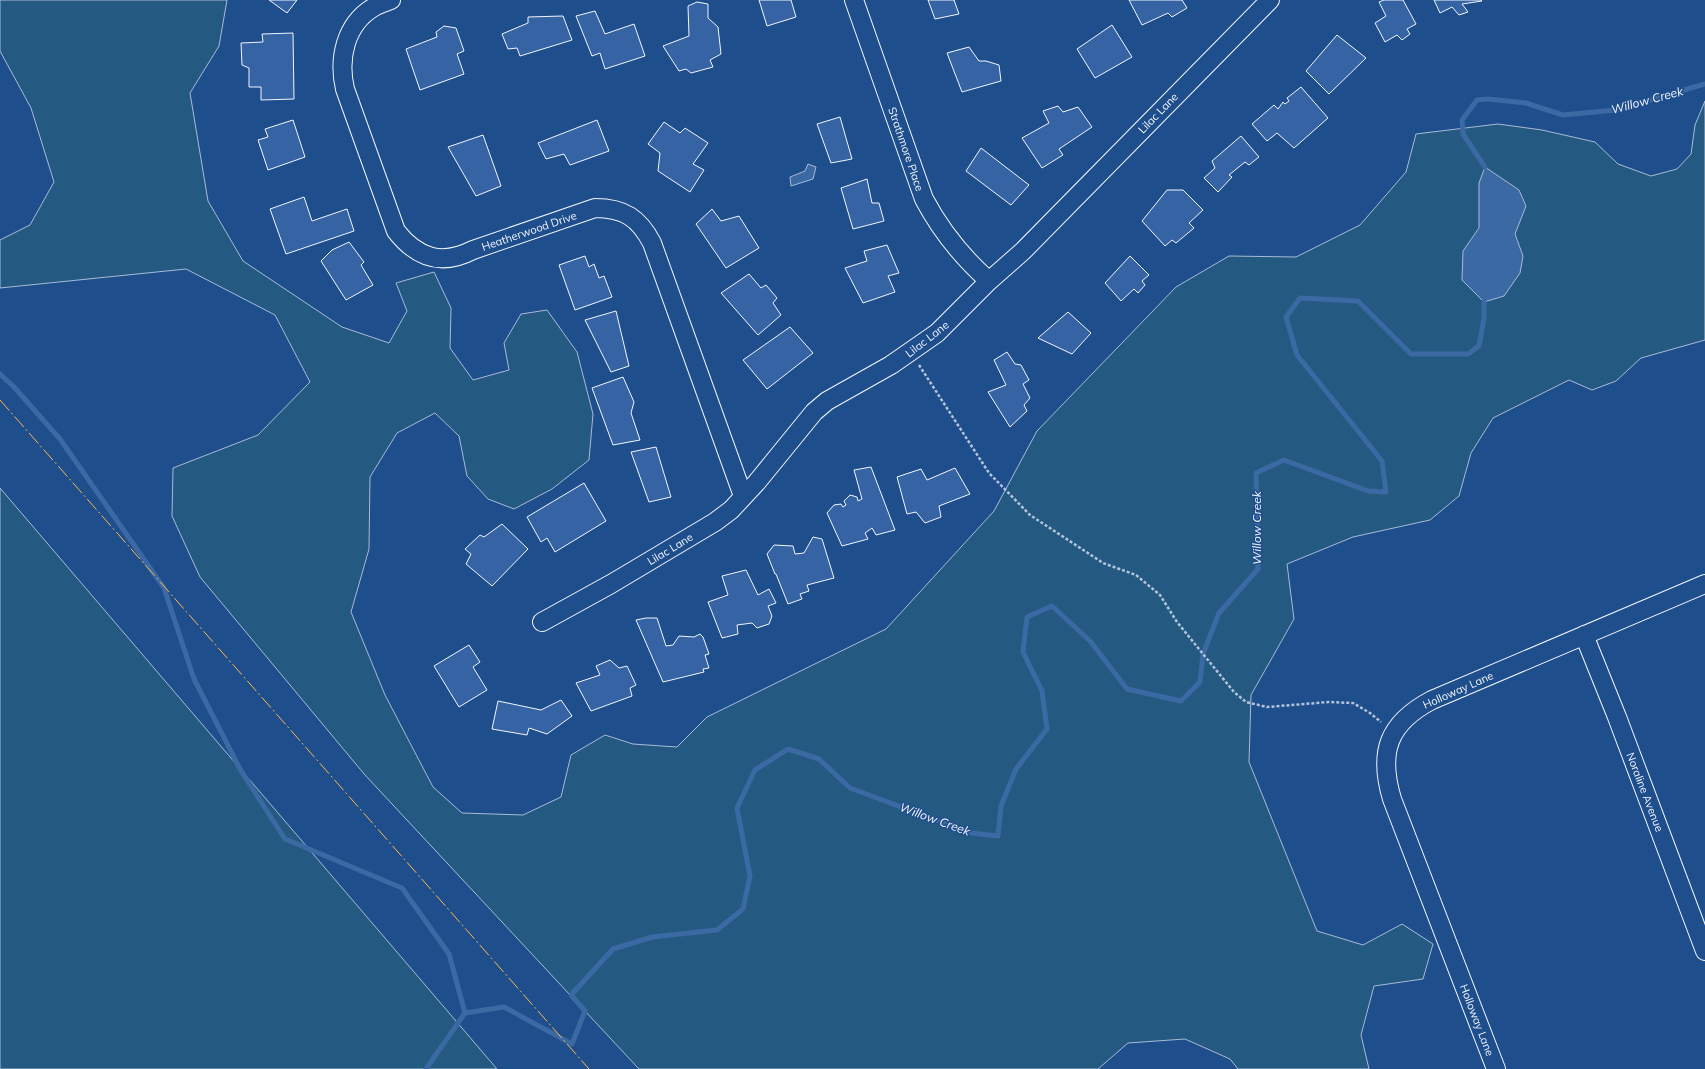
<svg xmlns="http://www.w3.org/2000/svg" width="1705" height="1069" font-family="Mulish,sans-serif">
<rect width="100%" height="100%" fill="#1f4e8c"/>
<path fill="#245a82" stroke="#a8bbd7" d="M0,0H227L219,46L190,93L208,201L243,261L342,327L389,343L407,311L396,283L434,272L451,308L450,348L473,380L509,370L504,343L521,314L547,310L577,352L593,414L589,460L552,489L514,509L488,499L467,476L459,436L435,413L397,433L370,477L369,549L351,612L385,695L433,787L462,813L523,815L561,797L571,755L605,735L633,744L677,747L707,717L886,629L994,511L1037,431L1176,287L1229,256L1296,257L1360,225L1406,172L1416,134L1498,124L1542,130L1595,142L1618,164L1651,176L1677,169L1691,154L1695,125L1705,101V340L1641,358L1616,381L1592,390L1569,380L1493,418L1471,453L1459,496L1430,520L1353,537L1287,564L1294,619L1251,695L1249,762L1317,931L1363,945L1402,924L1433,944L1423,979L1374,986L1361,1035L1369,1069H1238L1230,1059L1185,1039L1128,1043L1098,1069H639L365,775L200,577L172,516L173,468L258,435L310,382L275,315L186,269L0,288V240L30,225L54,182L31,108L0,51Z
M0,488L497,1069H0Z"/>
<path fill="#3b69a3" stroke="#a8bbd7" d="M808,164L816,167L813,179L791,186L790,177L805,171Z
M1485,167L1519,190L1526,206L1515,234L1523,256L1520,273L1504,296L1484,302L1462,280L1463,251L1479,228V183Z"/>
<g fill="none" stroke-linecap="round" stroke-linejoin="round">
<path stroke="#3b69a3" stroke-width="5" d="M1485,167L1463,134L1462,120L1477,100L1488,99L1526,103L1563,115L1616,110L1705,84
M0,374L14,387L60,439L164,588L194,679L240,769L285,839L402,888L449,954L465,1013
M426,1069L465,1013L504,1007L572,1044L585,1011L571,995L613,949L652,937L717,930L743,909L750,876L737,808L755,770L788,749L819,759L850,788L971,833L998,836L1001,806L1016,769L1047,729L1042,691L1023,652L1027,617L1052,606L1090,641L1127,689L1181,701L1200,682L1203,654L1219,613L1258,569L1256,473L1284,460L1368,491L1386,492L1382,461L1297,355L1286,317L1300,298L1358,301L1411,354H1468L1479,346L1484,318V302"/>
</g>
<path fill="#3563a3" stroke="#f2f6ff" d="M269,0H297L287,13Z
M759,0H791L796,17L767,26Z
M928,0H954L959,14L935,19Z
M1129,0H1182L1187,8L1172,17L1168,13L1142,25Z
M1384,0H1403L1416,24L1407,29L1410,34L1402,40L1397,35L1385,42L1375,23L1386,16L1379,2Z
M1434,0H1481L1482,1L1462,4L1468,12L1459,15L1452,7L1440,13Z
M697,2L708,4V18L718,27L721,54L710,60L713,67L691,73L686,69L679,71L663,46L689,36L688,6Z
M595,11L605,34L634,24L645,56L605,69L600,53L592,56L576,16Z
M563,16L572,40L520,56L517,48L508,49L502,34L528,23V17Z
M1112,25L1132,57L1095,78L1077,49Z
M444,26L456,28L464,51L457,54L464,74L420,90L406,49L437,37L436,32Z
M293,33L294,99L261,100V87H249V68L242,65L241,43L263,42L262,34Z
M1337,35L1366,58L1329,94L1306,71Z
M969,47L979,61H986L999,65L1001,81L962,92L947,53Z
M1301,87L1328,118L1294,148L1277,133L1267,141L1252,124L1274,105L1278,109L1283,102L1285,104L1289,101L1287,98Z
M1058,106L1063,112L1078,107L1092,127L1059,149L1063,155L1042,168L1022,138L1049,123L1043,111Z
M840,117L852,159L831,163L817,124Z
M293,120L305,157L268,170L258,140L268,137L265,129Z
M597,120L609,151L570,165L564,154L546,159L538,143Z
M664,122L680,133L685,128L708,143L693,164L704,170L690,192L658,171L660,153L648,144Z
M483,135L501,186L476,196L448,147Z
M1241,136L1259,157L1249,165L1245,162L1229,175L1232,177L1218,192L1204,178L1215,168L1212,161Z
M981,148L1029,185L1011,205L966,171Z
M867,179L872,203H879L884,221L853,229L841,188Z
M1167,190H1183L1203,210L1189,223L1194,228L1176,243L1172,240L1165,246L1142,221Z
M304,197L312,221L347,209L354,231L286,254L270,209Z
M712,209L721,221L739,216L759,248L726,268L696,224Z
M349,242L364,262L361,265L373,285L346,300L321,261L332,250Z
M887,245L899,273L888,276L895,292L863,303L845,268L867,261L864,251Z
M585,256L589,267L594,264L599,278L604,276L612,297L575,310L559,265Z
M1130,256L1149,275L1142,281L1145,285L1138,293L1134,289L1121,301L1105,283Z
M749,274L761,288L766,285L777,298L773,303L781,315L758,335L721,293Z
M616,311L629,366L611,372L585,320Z
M1068,312L1091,333L1072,354L1038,338Z
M790,327L813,353L767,389L743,360Z
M1007,352L1015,364L1021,365L1029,380L1023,384L1030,398L1024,405L1027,411L1010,427L988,392L1006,385L994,360Z
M623,377L634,402L631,413L640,440L613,445L592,388Z
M656,447L671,497L649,502L631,452Z
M871,467L895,530L876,535L872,528L865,533L868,539L842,546L827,513L834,505L841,504L843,507L846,505L844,501L850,495L857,497L858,501L862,499L854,470Z
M955,468L970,494L939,506L941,517L925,523L916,512L907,514L897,477L921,469L927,480Z
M584,483L606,521L555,552L547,538L541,542L527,517Z
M502,524L528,549L492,586L466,564L471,554L465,549L480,535L484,537Z
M813,537L822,539L834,578L807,585L809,591L800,594L802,599L788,604L776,574H775L767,554L774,545L793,546L795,554L804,553Z
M746,570L758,595L769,589L776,603L768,606L772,616L769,624L757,628L752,623L737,625L738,634L722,638L708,602L728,595L722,576Z
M646,618H657L666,646L673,645L679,636L694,637L700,634L703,637L709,654L705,655L709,668L703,669L704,672L663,682L636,620Z
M469,645L480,662L473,667L487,690L459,707L434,666Z
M610,660L619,668L627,666L636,685L630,688L632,696L591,711L576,683L600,675L596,666Z
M561,700L572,716L547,734L529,728L527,735L492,729L498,701L541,710Z"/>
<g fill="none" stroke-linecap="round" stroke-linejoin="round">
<defs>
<path id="minor" d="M391,0C386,2 379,4 374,7C345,24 338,59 345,89L396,231C417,258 442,266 473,250L595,208C624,208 639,218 652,243L743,496
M854,0L924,199C941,231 962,257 989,281
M542,622L611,584L715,522L731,510L757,482L814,412L827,401L891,365L937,333L989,281L1023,251L1270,0
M1584,635L1617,717L1705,951
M1496,1069L1392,799C1378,752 1388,723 1432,700L1705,584"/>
</defs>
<use href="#minor" stroke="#f2f6ff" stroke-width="20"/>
<path stroke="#b3c4dc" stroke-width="2.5" stroke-dasharray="3 2" stroke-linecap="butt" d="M919,365L989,473L1030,515L1103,563L1136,575L1160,595L1177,622L1234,692L1246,702L1267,707L1329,702L1353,703L1370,713L1381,722"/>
<use href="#minor" stroke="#1f4e8c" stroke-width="18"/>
<path stroke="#ffb74d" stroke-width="1" stroke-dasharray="14 3 2 3" stroke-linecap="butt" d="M0,400L589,1069"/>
</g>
<g text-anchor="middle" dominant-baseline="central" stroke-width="3" stroke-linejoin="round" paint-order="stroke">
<g font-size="11" fill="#f2f6ff" stroke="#1f4e8c">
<text transform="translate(1158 113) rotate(-46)">Lilac Lane</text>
<text transform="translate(906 149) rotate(71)">Strathmore Place</text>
<text transform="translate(529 231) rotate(-19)">Heatherwood Drive</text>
<text transform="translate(927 339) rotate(-38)">Lilac Lane</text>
<text transform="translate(670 549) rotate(-31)">Lilac Lane</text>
<text transform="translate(1458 690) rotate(-24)">Holloway Lane</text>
<text transform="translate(1645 792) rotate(69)">Noraline Avenue</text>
<text transform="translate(1477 1020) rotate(69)">Holloway Lane</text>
</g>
<g font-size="12" font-style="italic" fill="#f2f6ff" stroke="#1f4e8c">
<text transform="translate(1647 100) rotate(-15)">Willow Creek</text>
<text transform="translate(1256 528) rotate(-90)">Willow Creek</text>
<text transform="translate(935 819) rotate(20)">Willow Creek</text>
</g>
</g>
</svg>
